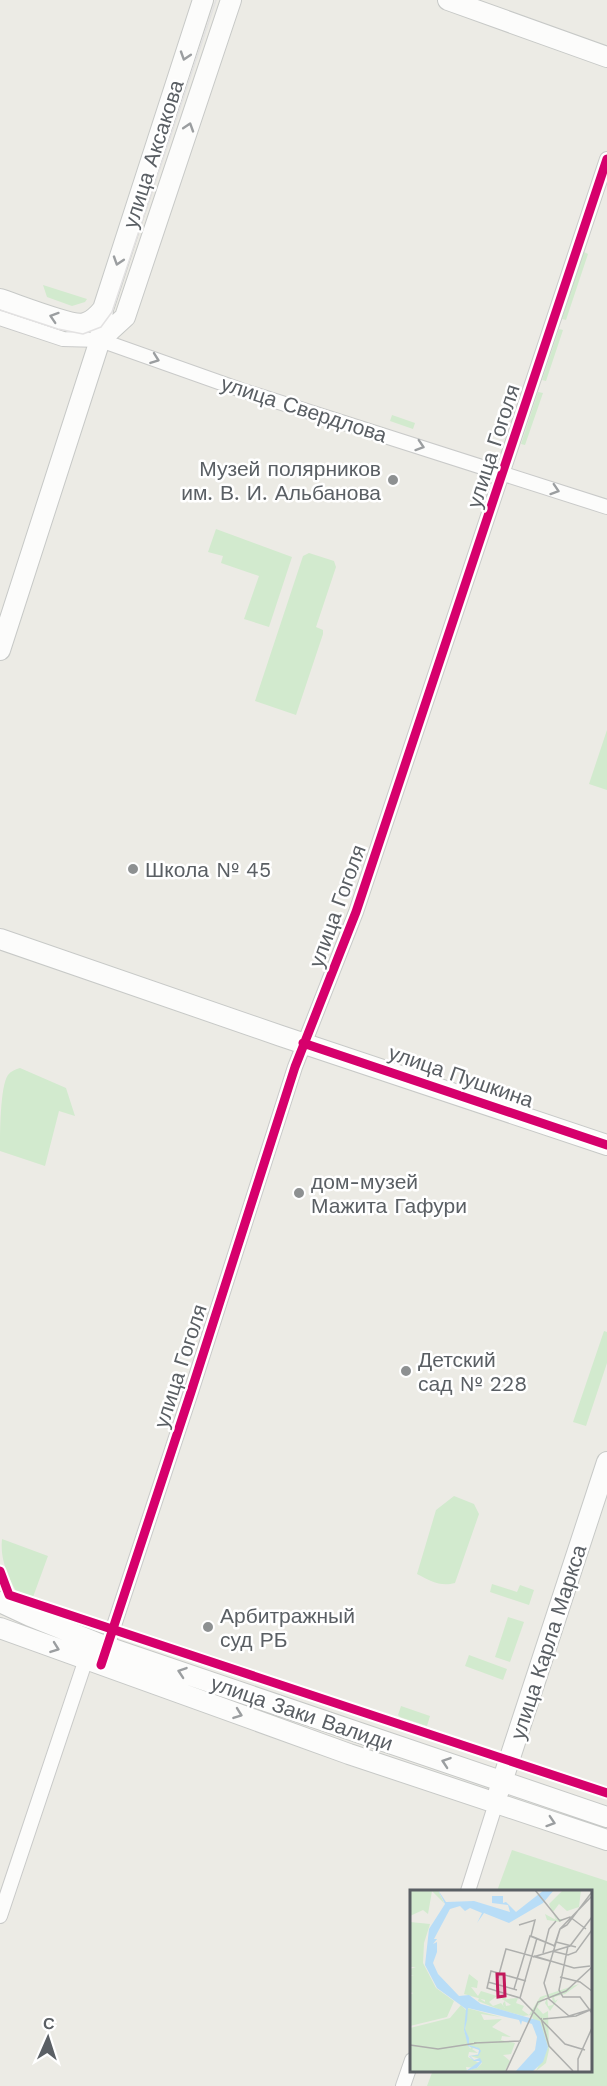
<svg xmlns="http://www.w3.org/2000/svg" width="607" height="2086" font-family="'Work Sans',sans-serif">
<rect width="100%" height="100%" fill="#ecebe5"/>
<path fill="#d2eace" d="M584,252L588,254L566,320L562,319Z
M43,285L87,299L85,302L72,306L47,297Z
M559,329L563,330L546,381L542,380Z
M538,392L543,393L525,445L521,444Z
M392,415L415,423L413,429L390,421Z
M216,529L292,557L269,627L244,619L259,576L221,563L223,556L208,552Z
M309,553L334,561L336,567L316,627L323,630V634L296,715L255,701L303,556Z
M607,730V790L589,784Z
M20,1068L66,1088L75,1116L59,1111L45,1166L0,1151C0,1135 0,1086 8,1075C11,1071 16,1069 20,1068Z
M604,1331L607,1332V1363L586,1426L573,1422Z
M454,1496L474,1504L479,1514L455,1583C440,1587 431,1581 417,1574L436,1510Z
M2,1539L48,1556L33,1597L16,1591C7,1574 0,1559 2,1539Z
M492,1584L517,1592L520,1585L534,1590L529,1605L490,1592Z
M508,1617L524,1622L510,1662L495,1657Z
M469,1655L507,1669L503,1680L465,1666Z
M401,1706L430,1716L427,1726L400,1717L398,1715Z
M512,1850L607,1881V2086H427L433,2070H590V1891H497Z"/>
<g fill="none" stroke-linecap="round" stroke-linejoin="round">
<defs>
<path id="street" d="M0,318L63,339L100,340L241,390L607,507
M104,1656L191,1392L295,1067L356,912L607,159
M468,1891L496,1803
M0,1916L86,1659
M403,2086L412,2060"/>
<path id="secondary" d="M448,0L607,57
M0,299C16,304 73,327 85,323C93,321 98,315 103,309
M100,340L125,317L231,0
M0,650L100,340L103,309L203,0
M0,939L281,1036L607,1145
M0,1602L30,1616L107,1647L607,1817
M0,1628L349,1754L607,1840
M499,1791L607,1462"/>
</defs>
<use href="#street" stroke="#c9cac9" stroke-width="16"/>
<use href="#secondary" stroke="#c7c9c7" stroke-width="22"/>
<use href="#street" stroke="#fcfcfb" stroke-width="14"/>
<use href="#secondary" stroke="#fcfcfb" stroke-width="20"/>
<path stroke="#e3e2e2" stroke-width="1.5" d="M0,310L58,329L83,334L101,327L112,312L216,0"/>
<defs>
<path id="cycleway" d="M303,1043L607,1145
M0,1571L9,1595L607,1793
M101,1665L191,1392L295,1067L356,912L607,159"/>
</defs>
<use href="#cycleway" stroke="#fff" stroke-width="13"/>
<use href="#cycleway" stroke="#d6006c" stroke-width="9"/>
</g>
<defs><path id="oneway-chevron" d="M-2-3.5L2.5 0L-2 3.5" fill="none" stroke-width="1.6" stroke-linecap="round" stroke-linejoin="round" transform="scale(1.5)"/></defs>
<g stroke="#9b9ea0">
<use href="#oneway-chevron" transform="translate(185 56) rotate(108)"/>
<use href="#oneway-chevron" transform="translate(189 127) rotate(-72)"/>
<use href="#oneway-chevron" transform="translate(118 261) rotate(108)"/>
<use href="#oneway-chevron" transform="translate(54 317) rotate(-162)"/>
<use href="#oneway-chevron" transform="translate(155 359) rotate(20)"/>
<use href="#oneway-chevron" transform="translate(420 446) rotate(18)"/>
<use href="#oneway-chevron" transform="translate(555 490) rotate(18)"/>
<use href="#oneway-chevron" transform="translate(55 1648) rotate(20)"/>
<use href="#oneway-chevron" transform="translate(182 1672) rotate(-161)"/>
<use href="#oneway-chevron" transform="translate(238 1714) rotate(20)"/>
<use href="#oneway-chevron" transform="translate(446 1762) rotate(-161)"/>
<use href="#oneway-chevron" transform="translate(551 1822) rotate(18)"/>
</g>
<g fill="#8d9091" stroke="#fff" stroke-width="2">
<circle cx="393" cy="480" r="6"/>
<circle cx="133" cy="869" r="6"/>
<circle cx="299" cy="1193" r="6"/>
<circle cx="406" cy="1371" r="6"/>
<circle cx="208" cy="1627" r="6"/>
</g>
<g text-anchor="middle" dominant-baseline="central" stroke-width="5" stroke-linejoin="round" paint-order="stroke">
<g font-size="21" fill="#5a5f64" stroke="#fff">
<text transform="translate(153 154) rotate(-72)">улица Аксакова</text>
<text transform="translate(304 409) rotate(18)">улица Свердлова</text>
<text transform="translate(493 446) rotate(-72)">улица Гоголя</text>
<text transform="translate(337 906) rotate(-70)">улица Гоголя</text>
<text transform="translate(461 1076) rotate(19)">улица Пушкина</text>
<text transform="translate(180 1366) rotate(-72)">улица Гоголя</text>
<text transform="translate(548 1642) rotate(-72)">улица Карла Маркса</text>
<text transform="translate(302 1713) rotate(19)">улица Заки Валиди</text>
</g>
<g font-size="21" fill="#5a5f64" stroke="#fff" text-anchor="start">
<text x="381" y="468" text-anchor="end">Музей полярников<tspan x="381" dy="24">им. В. И. Альбанова</tspan></text>
<text x="145" y="869">Школа № 45</text>
<text x="311" y="1181">дом-музей<tspan x="311" dy="24">Мажита Гафури</tspan></text>
<text x="418" y="1359">Детский<tspan x="418" dy="24">сад № 228</tspan></text>
<text x="220" y="1615">Арбитражный<tspan x="220" dy="24">суд РБ</tspan></text>
</g>
</g>
<g transform="translate(410 1890)">
<rect width="182" height="182" fill="#ecebe5"/>
<path d="M0,0H28L34,13L22,1L18,24L13,20L0,26ZM153,0H171L169,17L157,21L149,14L143,22L147,29H152L151,32L137,30L135,24L146,30L139,14ZM0,32L20,34L14,53L13,73L26,98L44,111L37,127L0,136V105L3,103L0,102V86L4,85H0V79L6,77H0ZM59,84L68,91L67,98L61,97L68,106L71,101L87,106L79,112L83,116L91,113L95,118L93,115V113L95,111L96,116L101,115L92,109L94,104L96,109L108,108L106,113L114,116L112,120L119,125L130,107L169,94L155,104L144,107L145,111L148,109L140,121L135,113L137,107L138,116L143,115L142,107H135L127,117L133,124L138,121L139,160L136,173L126,181L138,157L121,125L113,126L88,119L68,111L69,108L75,112V110L54,104ZM51,115L57,121L54,140L59,157L61,159L55,140L57,118L91,127L71,124L74,130L92,129L82,137L101,147L92,146L91,150L105,153L101,164L93,165L100,171L95,181L57,180L67,178L72,173L70,169L60,166L69,164L70,160L66,157L62,159L68,163L59,162L58,167L69,173L65,178L56,177L57,181H0V138L40,128Z" fill="#d2eace"/>
<path d="M28,0L36,12L64,11L100,22L98,15L82,13V6H93V13L96,12L106,22L134,0H144L133,13L99,33L74,23L67,33L72,23L60,18L55,21L50,16L40,19L24,49H27L23,54L27,52V62L23,73L28,84L49,106L59,105L71,114L130,131L138,157L133,172L123,181H106L125,160L127,147L122,134L112,131L111,135L109,130L58,118L57,130L55,139L59,148V155L69,158L71,161L68,166H60L64,170L70,168L72,172L67,178L56,181L70,171H64L59,166L68,165L69,160L58,156L54,140L56,119L27,98L15,75L19,39L35,14Z" fill="#b8ddf7"/>
<path fill="none" stroke="#aeafad" stroke-width="1.5" d="M125,0L150,31M182,2L157,35L150,39L134,93L139,109L159,126L182,119M149,31L160,27L176,39M109,35L125,30L121,46L145,56M146,52L166,57M158,56L149,100L153,107H170L182,123M144,57L150,39L182,6M142,61L158,65L166,62L182,40M133,63L139,39L146,31M124,66L164,78L180,76M123,67L160,56L182,27M150,87L170,92L182,101M88,88L96,59L140,71M116,91L81,81L77,98L110,108L155,154L175,160M78,92L107,100M104,99L120,46L145,56M110,108L127,48M131,128L139,156L163,181M133,129L166,126L180,120M64,153L111,151M0,155L28,159L67,153M96,181L128,112L156,101L182,77M168,181V169L182,138"/>
<path fill="#c2185b" fill-opacity="0.15" stroke="#c2185b" stroke-width="3" d="M87,84H94L95,106L88,107Z"/>
<rect width="182" height="182" fill="none" stroke="#5a5f64" stroke-width="3"/>
</g>
<g transform="translate(48 2038) rotate(3)" stroke="#ffffff" stroke-width="4.5" paint-order="stroke">
<path d="M0-4.5L10 22L0 15L-10 22Z" fill="#5a5f64"/>
<text y="-9" font-size="16" font-weight="bold" text-anchor="middle" fill="#5a5f64">С</text>
</g>
</svg>
